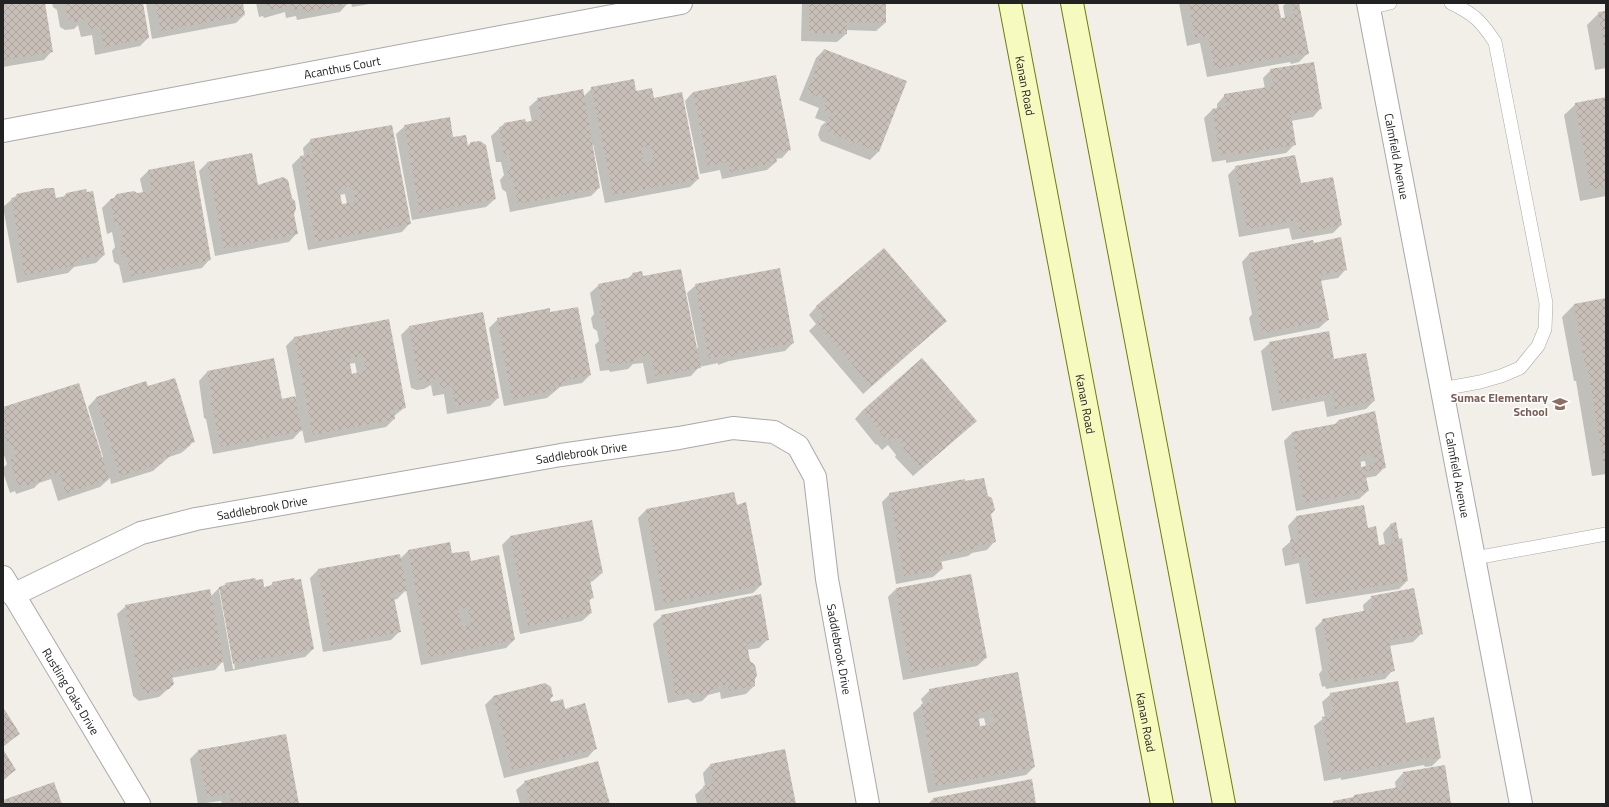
<svg xmlns="http://www.w3.org/2000/svg" width="1609" height="807" font-family="'Titillium Web',sans-serif">
<defs>
<pattern id="building-cross-hatch" width="8" height="8" patternUnits="userSpaceOnUse"><rect width="8" height="8" fill="#c7bfb8"/><path d="M0 0l8 8M0 8l8-8" fill="none" stroke="#aba49e"/></pattern>
</defs>
<rect width="100%" height="100%" fill="#f2efe9"/>
<path fill="#0003" fill-rule="evenodd" d="M3,3H44L52,51L44,60L3,67Z
M52,3H142L148,38L140,46L95,55L92,35L81,37L78,25L74,29L65,30L60,27L57,10L53,7Z
M146,3H242L244,15L236,23L152,39Z
M256,3H348L340,12L297,20L296,16L286,18L285,12L264,18L263,16L259,17Z
M351,3H375L352,7Z
M802,3H885V23L876,31L846,30V34L837,42L801,41Z
M1179,3H1277L1280,19L1285,18L1283,6L1286,3H1298L1307,54L1299,62L1291,64L1290,62L1207,77L1200,43L1187,46Z
M1606,12V68L1595,70L1587,25L1599,13Z
M824,50L905,82L878,152L870,160L821,141L818,135L821,126L826,122L815,118L819,108L799,100L816,58Z
M1271,70L1321,108L1313,117L1291,121L1295,144L1286,153L1226,163V160L1212,162L1204,118L1212,110L1217,109V104L1225,95L1265,89L1263,78Z
M592,88L635,92L654,99L698,179L690,187L605,203L593,144L591,145L599,188L591,196L510,212L506,192L502,189L500,180L504,175L501,162H496L491,136L504,124L532,122L529,107L538,99L583,97Z
M693,92L790,149L782,158L775,159L776,162L767,170L722,179L720,170L700,174L685,101Z
M1606,98V196L1580,201L1564,115L1576,104Z
M405,126L467,147L495,199L486,207L412,220L396,134Z
M311,140L410,223L402,232L308,250L292,165L300,157L304,156L303,148ZM345,194L347,204L341,206L339,195Z
M193,162L210,259L202,268L123,283L119,265L114,262L112,251L115,247L112,232L107,234L102,208L110,200L143,193L140,179L148,171Z
M207,163L257,186L293,214L297,233L289,242L215,256L199,171Z
M1236,167L1341,225L1333,233L1292,240L1289,228L1239,237L1228,175Z
M66,194L104,255L96,263L74,267L68,273L17,283L3,207L17,195L55,199L63,197Z
M1313,244L1346,269L1338,278L1320,281L1328,320L1319,328L1254,341L1249,318L1252,314L1242,262L1250,253Z
M633,274L643,277L696,348H698L687,293L696,285L793,343L785,351L729,361L718,365V363L699,367L691,376L647,384L643,363L633,364L628,369L610,372L609,370L600,371L595,345L599,341L597,331L593,328L591,318L594,314L590,293L599,285L627,279Z
M1606,299V474L1592,476L1576,381H1574L1562,317L1574,305Z
M817,306L946,321L863,394L809,331L816,324L809,315Z
M550,313L590,375L582,383L560,387L547,398L504,406L489,328L498,319Z
M388,320L404,408L394,416V419L386,427L305,443L302,429L293,439L213,454L206,419L204,418L199,381L207,372L281,400L296,397L286,346L294,338ZM355,363L357,373L351,375L349,364Z
M409,327L498,398L490,406L447,414L444,394L433,396L431,385L424,389L417,390L411,388L401,335Z
M1270,343L1334,360L1374,401L1366,409L1327,417L1324,401L1272,411L1261,351Z
M146,383L147,388L193,442L185,450L181,453L169,457L153,471L111,484L110,478L100,487L58,501L51,479L39,483L34,488L16,494L15,491L10,493L3,472V468L7,464L3,452V408L102,458L103,457L88,407L96,398Z
M863,410L967,429L913,476L895,457L896,455L888,445L882,450L877,444L876,445L855,419Z
M1374,412L1385,467L1376,476L1365,478L1368,491L1359,499L1296,511L1284,441L1292,433L1334,425L1339,420ZM1365,461L1366,467L1361,468L1360,462Z
M734,493L736,506L761,585L753,593L655,611L638,518L646,510Z
M890,494L990,514L995,541L987,550L972,553L968,556L940,562L942,569L933,577L896,584L882,502Z
M1363,506L1367,529L1379,546L1385,545L1383,533L1391,524L1407,581L1399,589L1306,604L1299,563L1285,566L1282,549L1291,541L1288,526L1296,517Z
M510,537L602,573L593,581L590,582L593,597L589,601L591,613L582,621L520,634L502,545Z
M408,551L452,555L470,562L514,640L506,648L421,665L406,590L397,599L393,600L399,632L391,640L323,652L310,578L318,570L400,559Z
M273,583L313,649L305,657L225,672L223,661L215,670L171,678L168,689L159,697L139,701L133,696L117,614L126,606L211,596L219,588L226,584L263,588L269,587ZM219,590H221L235,669H233Z
M896,589L986,658L977,666L903,680L888,597Z
M1372,597L1422,633L1413,642L1389,646L1393,670L1385,679L1326,689L1325,686L1322,687L1319,674L1322,670L1315,628L1323,620L1364,612L1363,605Z
M662,616L768,639L759,648L747,650L754,686L746,694L721,699L720,692L708,695L702,701L693,703L688,699L668,703L653,624Z
M1017,673L1034,767L1026,775L928,793L913,713L923,704L921,699L930,690ZM984,718L986,726L979,728L978,719Z
M1331,694L1405,724L1440,758L1432,766L1425,767L1424,765L1341,780V778L1324,781L1314,726L1325,717L1322,702Z
M493,697L549,699L551,703L564,710L596,748L588,757L504,778L485,705Z
M3,709L19,734L3,747Z
M3,751L15,770L3,781Z
M198,751L298,804H222L221,801L198,804L190,759Z
M711,764L795,804H697L695,795L705,786L703,773Z
M1403,773L1450,804H1332L1351,799L1354,796L1396,789L1395,782Z
M525,782L609,804H520L516,790Z
M933,799L1035,804H928Z"/>
<path fill="url(#building-cross-hatch)" fill-rule="evenodd" d="M3,3H45L53,52L3,60Z
M65,3H143L149,38L104,47L100,27L89,29L87,17L84,18L83,21L74,22L68,19Z
M155,3H243L245,15L161,31Z
M266,3H349V4L305,12L304,9L294,10L293,5L272,10L271,8L267,9Z
M809,3H886V23L847,22V34L809,33Z
M1189,3H1278L1281,18L1294,16L1292,3H1299L1309,54L1299,56L1298,54L1215,69L1208,36L1195,38Z
M1606,11V51H1605L1598,12Z
M824,49L907,81L879,152L828,132L829,130L826,126L829,117L834,116L835,114L823,110L827,100L807,92Z
M1314,62L1322,109L1291,114L1296,145L1234,155V152L1220,155L1212,109L1226,106L1224,94L1274,86L1270,69Z
M776,75L791,150L775,153L777,162L730,172L728,162L708,166L693,92Z
M634,79L636,91L652,88L654,98L682,92L699,179L613,195L591,87ZM651,146L654,162L645,164L641,148Z
M583,89L600,188L518,204L514,183L510,181L508,171L511,166L509,154L504,155L499,127L504,126V123L525,119L526,122L541,119L537,98Z
M1606,97V187L1591,189L1575,103Z
M450,117L453,137L466,135L468,146L471,142L480,141L486,145L496,199L420,213L404,125Z
M392,125L411,224L316,242L300,156L313,154L310,139ZM353,186L356,202L342,204L339,189Z
M252,153L258,185L283,177L288,180L292,198L295,201L296,209L294,214L298,234L224,248L207,162Z
M1295,155L1301,183L1333,177L1342,225L1300,233L1298,220L1247,229L1235,166Z
M194,161L211,260L131,276L127,256L122,254L120,241L123,238L121,225L115,226L110,199L114,198L117,194L134,191L137,193L152,191L148,170Z
M47,188H54L56,198L66,196V193L86,189L87,192L93,191L105,255L76,260L77,265L25,275L11,198L17,197L16,194Z
M1341,237L1347,270L1320,275L1329,320L1262,333L1257,308H1260L1249,253L1313,240L1314,243Z
M884,248L947,321L871,386L816,322L824,316L816,306Z
M780,268L794,343L736,354L737,355L727,358L726,355L709,359L695,284Z
M681,269L701,368L655,376L651,355L637,357V361L618,364V362L608,364L603,336L607,335L605,323L601,319L599,309L602,304L598,284L633,277L632,273L642,271L643,276Z
M1606,298V464L1604,465L1588,369H1586L1574,304Z
M578,307L591,375L565,380L566,384L555,386L556,390L512,399L497,318L550,308V312Z
M483,312L499,398L455,406L452,386L441,389L439,377L433,381L425,382L422,380H419L409,326Z
M389,319L406,408L394,410L395,419L313,435L294,337ZM363,355L366,370L352,374L349,359Z
M1329,331L1334,359L1366,353L1375,401L1335,409L1332,394L1281,403L1269,342Z
M274,358L282,399L295,396L302,431L221,447L210,399L212,396L207,371Z
M922,358L977,421L922,468L903,448L904,447L897,438L891,443L886,437L885,438L863,410Z
M175,378L195,442L189,443L190,446L170,452L171,456L161,459L162,463L120,476L96,397L146,381L148,386Z
M79,383L109,479L66,493L59,472L43,477L44,480L24,486L23,484L18,485L10,460L16,458L12,445L6,440L4,434L6,428L3,419V407Z
M1375,411L1386,468L1365,472L1369,491L1304,503L1292,432L1340,423L1339,420ZM1373,453L1375,464L1361,467L1360,456Z
M984,478L988,496L992,498L995,510L991,514L996,542L977,546L978,548L940,556L943,569L904,576L889,493L965,479V481Z
M734,492L737,505L746,502L762,585L664,603L646,509Z
M1364,505L1368,528L1376,526L1379,545L1394,543L1390,524L1396,522L1399,539L1402,538L1408,581L1314,597L1307,556L1293,558L1290,540L1299,538L1296,516Z
M592,520L603,573L589,576L594,598L589,599L592,613L528,626L510,536Z
M450,542L452,553L469,551L471,561L499,555L515,640L429,657L408,550ZM468,608L471,625L462,627L458,609Z
M400,554L407,591L393,593L401,632L331,645L318,569Z
M971,574L987,658L911,672L898,606L899,605L896,588Z
M255,578L256,580L263,579L264,587L273,585L272,582L294,578L295,580L301,579L314,649L233,664L219,587L226,585L225,583Z
M1414,588L1423,634L1389,640L1395,671L1334,682L1333,678L1330,679L1327,665L1331,663L1322,619L1373,609L1371,596Z
M210,589L224,662L171,672L174,684L169,689L147,693L141,688L125,605Z
M761,594L769,640L747,644L750,661L755,665L757,675L755,679V686L729,691L728,684L715,687L711,693L702,695L697,692L676,695L661,615Z
M1018,672L1035,767L936,786L921,704L932,702L929,689ZM992,710L995,724L980,726L978,713Z
M1398,681L1406,723L1434,717L1441,758L1433,760L1432,757L1349,772V770L1332,773L1322,717L1334,714L1330,693Z
M545,683L551,687L553,696L550,699L551,702L563,699L565,709L585,703L597,749L512,770L493,696Z
M3,707L20,734L3,745Z
M286,734L299,804H241L243,800L231,803L229,793L207,797L198,750Z
M3,749L16,770L3,778Z
M785,749L796,804H707L703,786L714,783L710,764Z
M598,761L610,804H521L530,801L524,781Z
M1445,765L1451,804H1333V801L1354,797V795L1405,786L1403,772Z
M1032,779L1036,804H934L933,798Z
M54,782L62,804H3V800Z"/>
<g fill="none" stroke-linecap="round" stroke-linejoin="round">
<defs>
<path id="lane" d="M1369,8L1390,3
M1442,389L1480,382L1501,376L1520,368L1538,346L1545,329L1546,303L1495,42C1480,20 1475,15 1451,3
M1475,558L1606,534"/>
<g id="street">
<path id="s1" d="M1368,3L1521,804"/>
<path id="s2" d="M3,131L681,3"/>
<path id="s3" d="M3,577L139,804"/>
<path id="s4" d="M13,595L141,533L196,519L561,455L679,438L733,428L774,432L798,446L815,477L827,579L868,804"/>
</g>
<g id="secondary">
<path id="s5" d="M1010,3L1162,804"/>
<path d="M1072,3L1224,804"/>
</g>
</defs>
<use href="#lane" stroke="#a9a9a9" stroke-width="14"/>
<use href="#street" stroke="#a9a9a9" stroke-width="24"/>
<use href="#secondary" stroke="#707d05" stroke-width="24"/>
<use href="#lane" stroke="#fff" stroke-width="13"/>
<use href="#street" stroke="#fff" stroke-width="22"/>
<use href="#secondary" stroke="#f7fabf" stroke-width="22"/>
</g>
<defs>
<symbol id="school-bare" viewBox="-9 -9 18 18"><path d="M0-5L7-2L0 1L-7-2ZM-4 1L0 2.5L4 1V4Q0 6-4 4Z" fill="#8d6e63" stroke="#fff" stroke-width="2.5" paint-order="stroke"/></symbol>
</defs>
<g fill-rule="evenodd">
<use href="#school-bare" x="1549" y="393" width="22" height="22"/>
</g>
<g text-anchor="middle" dominant-baseline="central" stroke-width="3" stroke-linejoin="round" paint-order="stroke">
<g font-size="12" fill="#222" stroke="#fff">
<text stroke="none"><textPath href="#s2" startOffset="345">Acanthus Court</textPath></text>
<text stroke="none"><textPath href="#s5" startOffset="84">Kanan Road</textPath></text>
<text stroke="none"><textPath href="#s1" startOffset="156">Calmfield Avenue</textPath></text>
<text stroke="none"><textPath href="#s5" startOffset="408">Kanan Road</textPath></text>
<text stroke="none"><textPath href="#s4" startOffset="590">Saddlebrook Drive</textPath></text>
<text stroke="none"><textPath href="#s1" startOffset="480">Calmfield Avenue</textPath></text>
<text stroke="none"><textPath href="#s4" startOffset="266">Saddlebrook Drive</textPath></text>
<text stroke="none"><textPath href="#s4" startOffset="1022">Saddlebrook Drive</textPath></text>
<text stroke="none"><textPath href="#s3" startOffset="133">Rustling Oaks Drive</textPath></text>
<text stroke="none"><textPath href="#s5" startOffset="732">Kanan Road</textPath></text>
</g>
<g font-size="12" font-weight="bold" fill="#785e54" stroke="#fff" text-anchor="end">
<text x="1548" y="397">Sumac Elementary<tspan x="1548" dy="14">School</tspan></text>
</g>
</g>
<rect width="1609" height="807" fill="none" stroke="#222222" stroke-width="8"/>
</svg>
